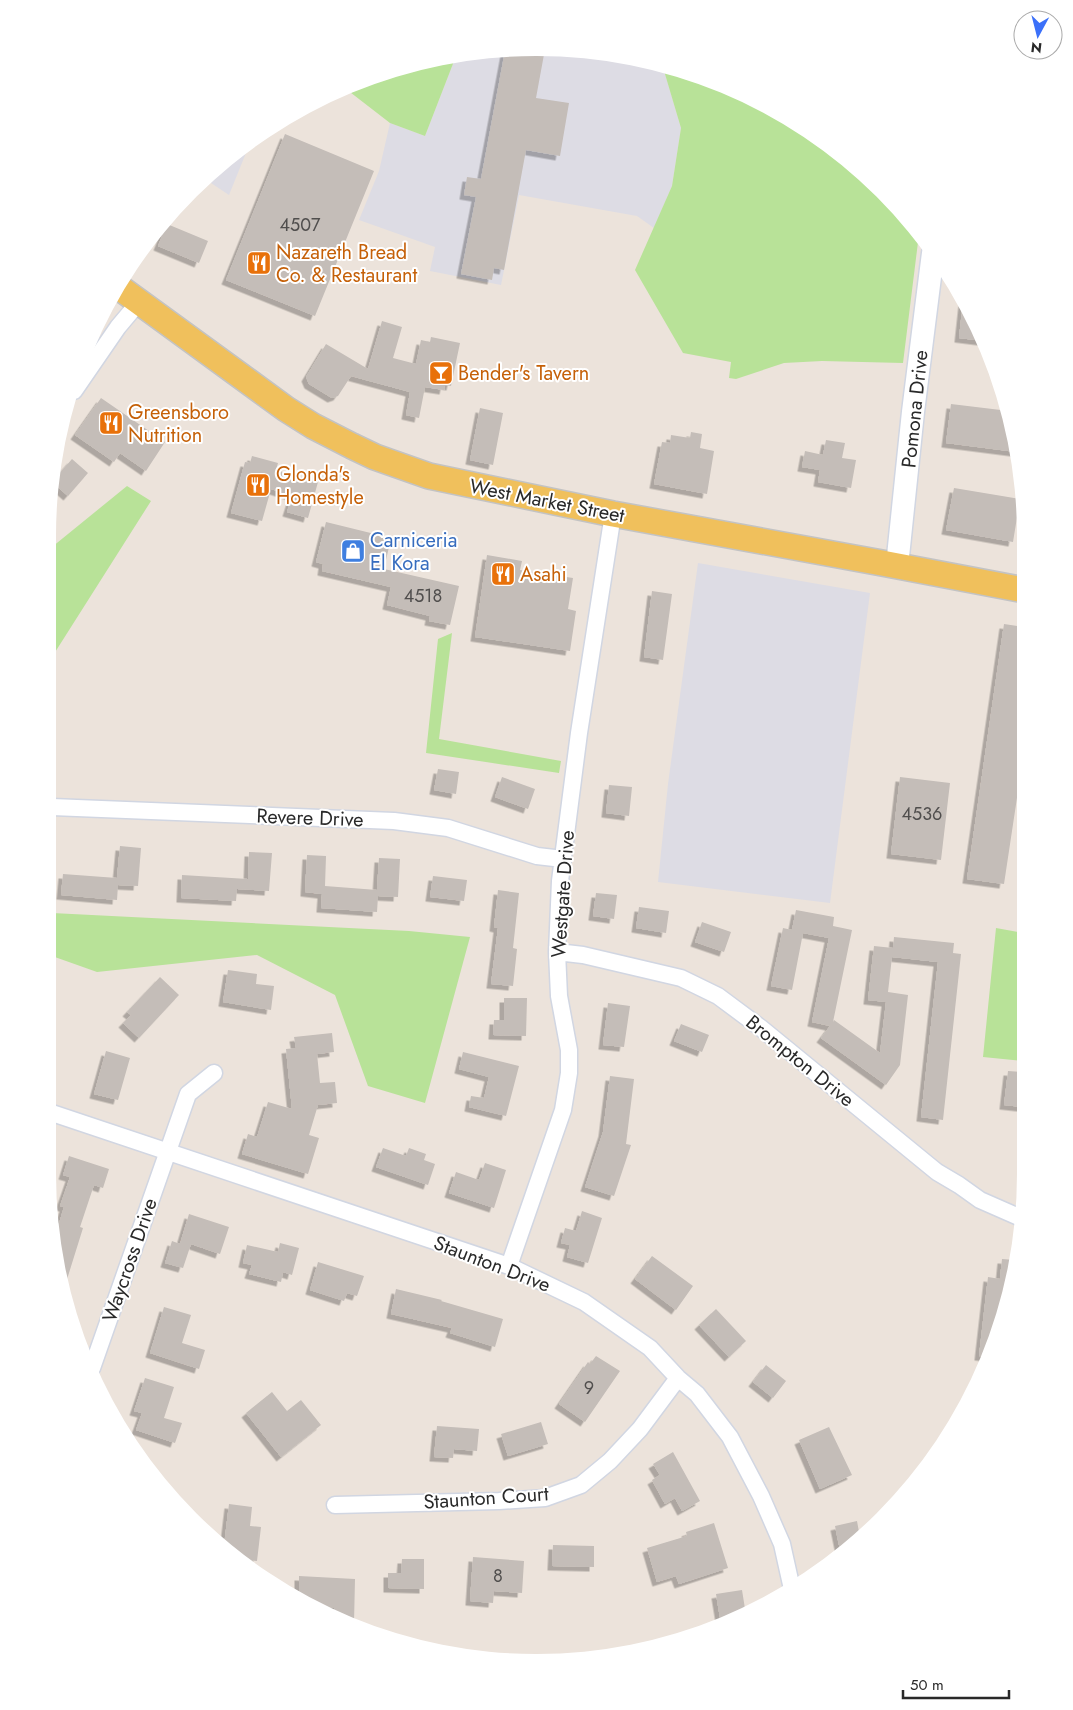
<svg xmlns="http://www.w3.org/2000/svg" width="1073" height="1710" font-family="Jost,sans-serif">
<defs>
<filter id="shadow"><feDropShadow dx="-4.5" dy="4.5" stdDeviation="0" flood-color="#0004"/></filter>
</defs>
<rect width="100%" height="100%" fill="#ece3db"/>
<path fill="#dddce4" d="M569,49L662,64L681,128L672,186L654,228L637,216L519,195L501,285L430,271L435,247L359,220L379,171L390,123L425,136L456,56L473,52Z
M250,143L229,195L205,179L214,169Z
M698,563L870,593L830,903L658,882L668,784Z"/>
<path fill="#b8e298" d="M456,56L425,136L390,123L346,89L380,73L394,70L399,73L401,68Z
M662,64L753,98L834,149L919,234L903,363L822,361L784,363L736,379L729,378L731,362L683,353L635,270L672,186L681,128Z
M127,486L151,501L52,657V547Z
M452,633L439,739L561,761L559,773L426,753L438,639Z
M52,913L409,931L470,937L425,1103L368,1086L335,995L257,955L97,972L52,956Z
M996,928L1023,933L1022,1061L983,1057Z"/>
<path fill="#c4bdb8" filter="url(#shadow)" d="M545,49L536,98L569,103L560,156L526,150L504,270L494,268L492,280L461,274L476,197L464,195L467,177L481,179L505,51Z
M285,134L374,171L315,316L226,280Z
M167,224L208,241L199,263L158,246Z
M963,301L975,320L983,341L959,338Z
M382,321L402,327L393,358L416,364L421,340L430,342L431,337L460,343L451,386L445,385L444,390L425,387L419,418L406,415L410,392L351,376L338,396L332,398L309,384L306,377L326,344L368,369Z
M101,398L165,442L146,471L120,453L114,462L75,435Z
M951,404L1009,411L1016,452L946,443Z
M480,408L503,413L493,465L470,460Z
M691,432L702,434L700,448L714,451L707,494L654,484L662,442L670,443L671,435L690,438Z
M826,440L845,443L842,458L856,460L851,488L818,482L820,470L802,467L805,451L823,455Z
M252,456L278,463L276,470L318,482L308,518L287,512L292,496L271,489L262,521L231,513L245,462L250,463Z
M72,459L88,473L68,496L52,482Z
M954,488L1020,499L1013,542L946,530Z
M326,522L391,538L384,569L459,586L450,625L429,621L430,616L387,605L391,587L322,571L323,564L316,562Z
M487,555L522,561L520,570L573,578L568,609L576,611L570,651L475,637Z
M652,591L672,594L663,660L644,657Z
M1004,624L1024,627L1023,758L1004,884L967,879Z
M438,769L459,772L456,794L434,790Z
M502,777L535,789L528,809L495,797Z
M900,777L950,783L941,860L891,854Z
M609,785L632,787L629,816L606,813Z
M120,846L141,848L138,886L118,885L117,900L61,895L63,874L117,878Z
M249,852L272,853L269,891L237,889L236,901L181,898L182,875L248,879Z
M307,855L326,856L325,886L377,890L379,858L400,859L398,897L378,896L377,912L321,908L322,894L305,892Z
M433,876L467,880L464,901L430,897Z
M498,890L519,893L513,948L517,949L513,986L491,984L498,928L494,927Z
M596,893L617,895L614,919L593,916Z
M639,907L669,911L666,933L636,928Z
M796,910L834,917L833,926L852,930L833,1022L834,1020L880,1053L886,1002L868,1000L874,946L893,948L894,937L954,943L953,953L961,954L943,1120L921,1117L938,962L892,957L888,992L908,995L900,1065L886,1085L821,1038L830,1026L812,1022L829,938L803,933L792,990L771,986L783,928L792,930Z
M702,922L731,932L724,952L695,942Z
M228,970L257,974L256,984L274,986L271,1010L223,1002Z
M160,977L179,995L139,1038L123,1023L131,1015L127,1012Z
M504,998H527L526,1036L493,1035L494,1020H504Z
M608,1003L630,1006L624,1047L603,1045Z
M681,1024L709,1035L702,1052L674,1041Z
M332,1033L334,1052L317,1054L320,1083L335,1082L337,1103L318,1105L309,1135L319,1138L308,1174L242,1154L248,1134L257,1137L268,1102L292,1109L286,1049L296,1048L294,1037Z
M106,1051L130,1058L118,1100L94,1094Z
M463,1052L519,1066L506,1116L469,1107L471,1096L484,1098L489,1077L459,1069Z
M1008,1071L1022,1072V1107L1004,1105Z
M610,1076L634,1079L626,1144L631,1145L614,1196L585,1187L603,1132Z
M383,1148L406,1156L409,1148L426,1154L424,1160L435,1164L428,1185L376,1167Z
M69,1156L109,1169L103,1188L94,1185L80,1227L83,1228L64,1289L52,1238V1229L57,1230L64,1207L60,1206L70,1177L63,1175Z
M485,1163L506,1170L494,1208L449,1193L456,1172L479,1180Z
M582,1211L602,1218L588,1263L567,1257L570,1245L561,1243L565,1228L576,1231Z
M189,1214L229,1227L220,1254L191,1244L183,1268L165,1263L172,1241L180,1244Z
M280,1243L299,1248L292,1275L283,1272L281,1282L249,1274L252,1265L243,1263L247,1245L278,1252Z
M652,1256L693,1286L676,1310L635,1279Z
M1002,1259L1015,1260L989,1357L979,1356L988,1277L1000,1279Z
M318,1262L364,1276L357,1296L347,1293L344,1301L310,1290Z
M396,1289L442,1300L441,1301L503,1319L495,1347L450,1333L452,1328L391,1314Z
M164,1307L191,1315L182,1343L205,1350L199,1369L150,1353Z
M716,1309L746,1341L729,1357L699,1325Z
M596,1356L620,1371L585,1422L559,1404L588,1362L590,1364Z
M766,1365L786,1381L773,1398L753,1382Z
M145,1378L174,1387L164,1418L182,1423L175,1443L136,1430L142,1413L134,1411Z
M272,1392L287,1411L301,1400L321,1425L281,1457L246,1413Z
M541,1422L548,1444L508,1456L501,1434Z
M437,1426L479,1429L477,1451L454,1449L453,1458L434,1457Z
M829,1427L852,1475L820,1489L799,1440Z
M673,1452L700,1501L682,1511L675,1498L665,1504L652,1480L660,1475L653,1464Z
M229,1504L252,1507L250,1526L261,1527L257,1561L236,1559L230,1554L231,1547L224,1546Z
M857,1521L859,1532L840,1550L835,1526Z
M714,1523L728,1568L679,1584L676,1576L657,1582L647,1548L687,1536L686,1532Z
M553,1545L594,1546V1567L552,1566Z
M473,1557L524,1561L522,1593L494,1591L493,1603L470,1601Z
M402,1559H424V1589L388,1588V1573H401Z
M299,1576L355,1579L354,1623L334,1612V1608L325,1607L299,1593Z
M742,1590L746,1615L721,1624L716,1594Z"/>
<g fill="none" stroke-linecap="round" stroke-linejoin="round">
<defs>
<path id="street" d="M74,391L118,327L139,302
M52,807L394,821L448,828L537,856L563,859
M557,952L583,955L681,978L718,996L761,1028L937,1172L959,1185L980,1200L1021,1218
M52,1113L509,1266L584,1302L650,1348L678,1378L697,1394L730,1437L761,1496L782,1544L792,1589
M509,1266L563,1110L569,1073V1050L559,996L557,952L560,881L579,733L613,514
M92,1368L188,1094L214,1073
M335,1505L499,1501L545,1498L581,1485L610,1461L640,1429L678,1378"/>
<path id="secondary" d="M897,566L913,412L933,253"/>
<path id="primary" d="M120,288L286,409L313,426L352,446L375,457L429,476L613,514L882,563L1024,590"/>
</defs>
<use href="#street" stroke="#d1d6e2" stroke-width="19"/>
<use href="#secondary" stroke="#d1d6e2" stroke-width="25"/>
<use href="#primary" stroke="#c3c3c3" stroke-width="28"/>
<use href="#street" stroke="#fff" stroke-width="16"/>
<use href="#secondary" stroke="#fff" stroke-width="22"/>
<use href="#primary" stroke="#f0c05c" stroke-width="25"/>
</g>
<defs>
<symbol id="restaurant-square" viewBox="-11 -11 22 22"><rect x="-9" y="-9" width="18" height="18" rx="4" fill="#e8710a" stroke="#fff"/><path d="M-5-6h1v4h1v-4h1v4h1v-4h1v5L-1.5 .5V6h-2V.5L-5-1ZM5-6V6H3V1.5H1.5Q1.5-4 5-6Z" fill="#fff"/></symbol>
<symbol id="bar-square" viewBox="-11 -11 22 22"><rect x="-9" y="-9" width="18" height="18" rx="4" fill="#e8710a" stroke="#fff"/><path d="M-6-5H6L.8 .8V4.5H3.5V6h-7V4.5H-.8V.8Z" fill="#fff"/></symbol>
<symbol id="shop-square" viewBox="-11 -11 22 22"><rect x="-9" y="-9" width="18" height="18" rx="4" fill="#3f7fe0" stroke="#fff"/><path d="M-5-2.5h2.3a2.7 3.5 0 0 1 5.4 0H5L5.5 6h-11ZM-1.5-2.5h3a1.5 2.3 0 0 0-3 0Z" fill="#fff"/></symbol>
</defs>
<g fill-rule="evenodd">
<use href="#restaurant-square" x="245" y="249" width="28" height="28"/>
<use href="#bar-square" x="427" y="359" width="28" height="28"/>
<use href="#restaurant-square" x="97" y="409" width="28" height="28"/>
<use href="#restaurant-square" x="244" y="471" width="28" height="28"/>
<use href="#shop-square" x="339" y="537" width="28" height="28"/>
<use href="#restaurant-square" x="489" y="560" width="28" height="28"/>
</g>
<g text-anchor="middle" dominant-baseline="central" stroke-width="4" stroke-linejoin="round" paint-order="stroke">
<g font-size="18" fill="#504e4d">
<text x="300" y="225">4507</text>
<text x="423" y="596">4518</text>
<text x="922" y="814">4536</text>
<text x="589" y="1388">9</text>
<text x="498" y="1576">8</text>
</g>
<g font-size="20" fill="#c56008" stroke="#fff" text-anchor="start">
<text x="276" y="252">Nazareth Bread<tspan x="276" dy="23">Co. &amp; Restaurant</tspan></text>
<text x="458" y="373">Bender's Tavern</text>
<text x="128" y="412">Greensboro<tspan x="128" dy="23">Nutrition</tspan></text>
<text x="276" y="474">Glonda's<tspan x="276" dy="23">Homestyle</tspan></text>
<text x="520" y="574">Asahi</text>
</g>
<g font-size="20" fill="#292929" stroke="#fff">
<text transform="translate(915 409) rotate(-84)">Pomona Drive</text>
<text transform="translate(547 501) rotate(11)">West Market Street</text>
<text transform="translate(310 818) rotate(2)">Revere Drive</text>
<text transform="translate(563 894) rotate(-86)">Westgate Drive</text>
<text transform="translate(800 1061) rotate(39)">Brompton Drive</text>
<text transform="translate(130 1260) rotate(-71)">Waycross Drive</text>
<text transform="translate(492 1264) rotate(21)">Staunton Drive</text>
<text transform="translate(486 1498) rotate(-4)">Staunton Court</text>
</g>
<g font-size="20" fill="#366cbe" stroke="#fff" text-anchor="start">
<text x="370" y="540">Carniceria<tspan x="370" dy="23">El Kora</tspan></text>
</g>
</g>
<path d="M0 0H1073V1710H0ZM536 56H537A480 480 0 0 1 1017 536V1174A480 480 0 0 1 537 1654H536A480 480 0 0 1 56 1174V536A480 480 0 0 1 536 56Z" fill="#fff" fill-rule="evenodd"/>
<g transform="translate(1038 35) rotate(187)"><circle r="24" fill="#ffffff" stroke="#a9a9a9"/>
<path d="M0-4L9 19L0 12L-9 19Z" fill="#3b70f9"/>
<text y="-8" font-size="14" font-weight="bold" text-anchor="middle" fill="#292929">N</text>
</g>
<path d="M903 1690v8h106v-8" fill="none" stroke="#292929" stroke-width="2.5"/>
<text x="910" y="1690" font-size="15" fill="#292929" stroke="#ffffff" stroke-width="4" paint-order="stroke">50 m</text>
</svg>
